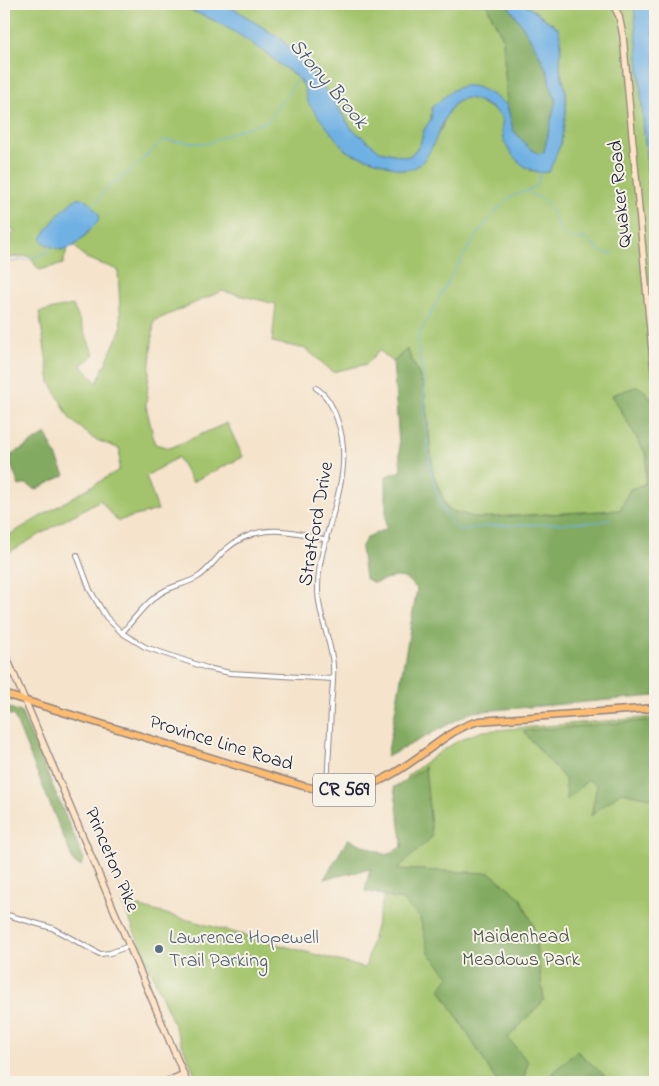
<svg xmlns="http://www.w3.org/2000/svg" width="659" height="1086" font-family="'Indie Flower',sans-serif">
<rect width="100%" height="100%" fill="#f7f3e8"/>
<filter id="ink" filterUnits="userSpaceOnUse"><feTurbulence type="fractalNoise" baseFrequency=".02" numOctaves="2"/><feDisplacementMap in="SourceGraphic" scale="10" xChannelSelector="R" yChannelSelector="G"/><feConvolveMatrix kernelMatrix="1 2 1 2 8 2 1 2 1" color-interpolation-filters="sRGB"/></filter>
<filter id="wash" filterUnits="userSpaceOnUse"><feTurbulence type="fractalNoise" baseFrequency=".0096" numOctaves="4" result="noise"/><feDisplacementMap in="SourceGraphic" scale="20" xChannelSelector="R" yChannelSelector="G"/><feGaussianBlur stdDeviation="1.12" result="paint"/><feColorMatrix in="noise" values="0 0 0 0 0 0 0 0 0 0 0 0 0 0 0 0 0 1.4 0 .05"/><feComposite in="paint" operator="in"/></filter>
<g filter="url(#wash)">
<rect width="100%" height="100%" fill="#f5e3cb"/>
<path fill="#a3c46c" stroke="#627354" d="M4,4H174L215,20L249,40L299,79L305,88L309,103L346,151L403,170L442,128L446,114L456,103L465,98L475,99L494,110L500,115L503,122L502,131L516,158L532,171L561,143L566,112V92L560,69L561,39L552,23L545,20L541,15L524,4H634L655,268V402L652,400L645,391L612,395L647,456L645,484L630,489L620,510L477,518L448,510L433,474L424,386L407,349L393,362L379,350L367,364L333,372L306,349L272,342L276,304L222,291L154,321L146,406L155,444L170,448L227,423L243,457L192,482L178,457L146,476L158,510L117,521L100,500L4,555V538L119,470L120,449L94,439L70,419L50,382L39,312L73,305L94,355L81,365L97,383L121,328L118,270L86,258L74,246L89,232L87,200L77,198L45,232L61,250L67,249L63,264L39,270L29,256L4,258V245H7L15,230L4,227Z
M224,4H486L503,39L507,105L478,87L431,114V119L424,130L420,145L411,155L406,157L379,151L351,128L335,103L303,61L282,40L236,10Z
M655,717V1082H198L122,902L365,968L384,896L397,900L399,870L396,869L400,866L407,776C432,758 454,739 483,731Z"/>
<path fill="#82aa60" stroke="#52664e" d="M486,4H507L520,22L536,48L548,73L550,84L556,100L544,152L539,154L529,148L513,130L507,105L503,39Z
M407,349L424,386L433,474L448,510L477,518L620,510L630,489L645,484L647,456L612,395L638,386C645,390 649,399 655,402V696L472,712L387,757L417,589C402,571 394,577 374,583L365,578L361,548L367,537L386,529V476L401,471L393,362Z
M46,434L65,475L35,490L27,484L19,486L8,457Z
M4,706L21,712L84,859L81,866L74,863L14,716L4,713Z
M655,720V799L621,792L591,816L597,785L588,780L567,800L565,779L523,731Z
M425,767L432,837L397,869L490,873L520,897L533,924L544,1000L508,1038L528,1062L523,1082H497L440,989L449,976L429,953L420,918L402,900L365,891L370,869L324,879L348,839L387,855L403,846L394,787L399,785Z
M577,1051L606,1077L609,1082H543Z"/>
<path fill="#6fb1e4" stroke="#486a90" d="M174,4H224L236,10L282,40L303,61L335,103L351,128L380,151L406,157L411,155L420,145L424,130L431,119L432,107C440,101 449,92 457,88C475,80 494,96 507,105L513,130L529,148L539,154L544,152L556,100L550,84L548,73L536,48L520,22L507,4H524L558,28L561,39L560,69L566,92V112L561,143L549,172C528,177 504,152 502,132C501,126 504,122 501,117C496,110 484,103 476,100C438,85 442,169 405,170C396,170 385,164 376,161C367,158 355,156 347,151C344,149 312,109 309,104C305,96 306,87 300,80C295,74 287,70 282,66C255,44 227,25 195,12C189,9 182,5 174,4Z
M634,4H651L655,53V268Z
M77,198L87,200L99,214L98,222L74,246L61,250L45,244L41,239C48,226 65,206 77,198Z"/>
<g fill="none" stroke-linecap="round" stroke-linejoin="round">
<path stroke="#6fb1e4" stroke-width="1" d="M540,171C540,189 532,189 519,193C512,196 505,201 500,207C467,241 443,293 419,334C416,352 423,366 424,384C427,421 425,507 459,530L489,526L599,522L611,519
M528,193C533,196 538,195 543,199C561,214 553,246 583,238C593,243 602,257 614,253
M93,206L109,186L128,173L163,140L206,144L236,131L268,121L275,109L292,88L298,76
M9,262C27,260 37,259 52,248"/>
</g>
</g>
<g filter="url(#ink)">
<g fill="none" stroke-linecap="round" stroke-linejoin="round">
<defs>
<path id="street" d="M316,388C327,395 333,407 337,419C359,479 317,532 318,590C318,616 331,639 333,665C334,679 332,693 331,707C330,735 328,762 327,790
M77,555L90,590L106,617L122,633L145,647L207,668L230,673L333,679
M122,633C135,618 147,600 166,590C176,585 188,583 198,577C209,570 215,559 225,550C257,522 289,530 327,540
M4,914L52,928L100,954L110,953L129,946"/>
<path id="secondary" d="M613,4L619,16L623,36L655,383
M4,651L187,1082
M166,1082L184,1074"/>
<path id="primary" d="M4,694L303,786C360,800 388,779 432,747C447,736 460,726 479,721L655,708"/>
</defs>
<use href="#street" stroke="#8c8283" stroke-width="6"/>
<use href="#secondary" stroke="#8c8283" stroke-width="8"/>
<use href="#primary" stroke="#8c8283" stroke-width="9"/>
<use href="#street" stroke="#fff" stroke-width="4"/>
<use href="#secondary" stroke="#ffe4c6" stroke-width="5.5"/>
<use href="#primary" stroke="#febc70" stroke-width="6"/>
</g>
</g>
<circle fill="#5c6f8a" stroke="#f7f3e8" stroke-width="2" cx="159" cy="949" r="5"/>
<g text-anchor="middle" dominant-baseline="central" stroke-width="4" stroke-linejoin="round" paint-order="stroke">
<rect fill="#f7f3e8" stroke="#62616f" stroke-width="1" x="313" y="773.5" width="62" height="33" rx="4"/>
<g font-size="19" font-weight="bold" fill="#22223b">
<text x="344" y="790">CR 569</text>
</g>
<g font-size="20" fill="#22223b" stroke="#f7f3e8">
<text transform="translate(621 194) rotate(-95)">Quaker Road</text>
<text transform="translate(317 524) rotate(-80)">Stratford Drive</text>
<text transform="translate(221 744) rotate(17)">Province Line Road</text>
<text transform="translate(111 860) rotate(67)">Princeton Pike</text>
</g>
<g font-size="20" fill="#49534a" stroke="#f7f3e8">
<text x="521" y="937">Maidenhead<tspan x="521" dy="23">Meadows Park</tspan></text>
</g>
<g font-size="20" fill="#4e5e75" stroke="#f7f3e8" text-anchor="start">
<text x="169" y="938">Lawrence Hopewell<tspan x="169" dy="23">Trail Parking</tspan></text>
</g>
<g font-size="21" font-style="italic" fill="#3d5476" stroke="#f7f3e8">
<text transform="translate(328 84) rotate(50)">Stony Brook</text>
</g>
</g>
<rect width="659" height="1086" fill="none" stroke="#f7f3e8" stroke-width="20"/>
</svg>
